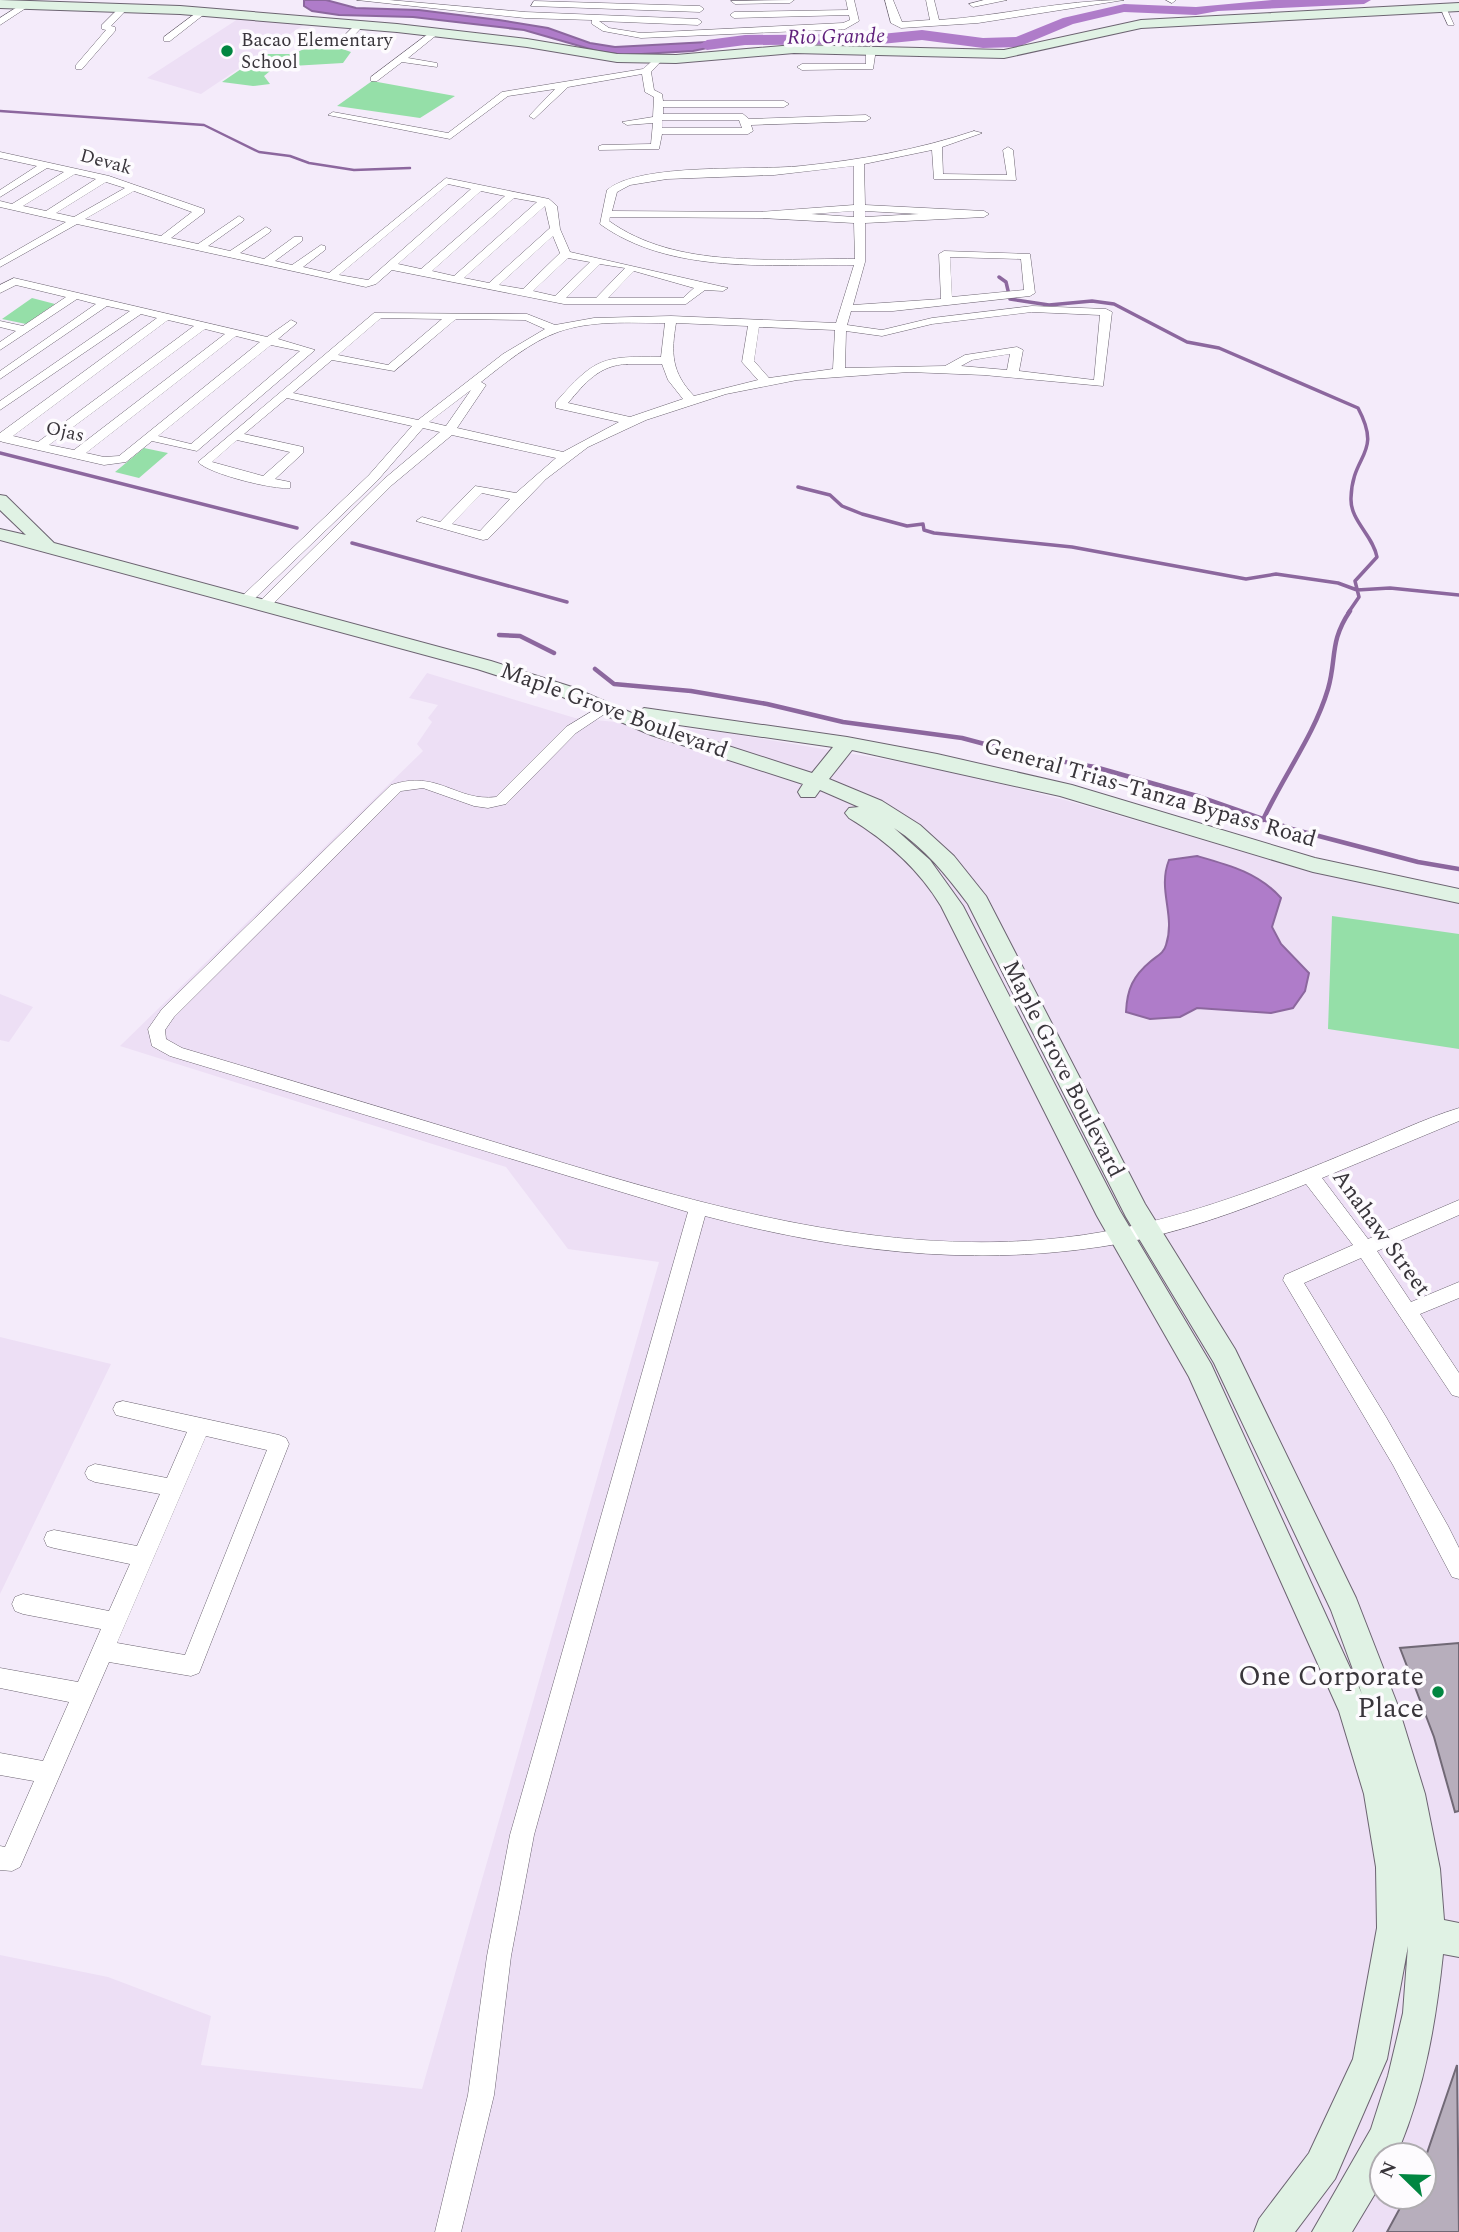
<svg xmlns="http://www.w3.org/2000/svg" width="1459" height="2232" font-family="Spectral,serif">
<rect width="100%" height="100%" fill="#f4ebfa"/>
<path fill="#eddff5" fill-rule="evenodd" d="M238,19L305,24L201,94L147,78Z
M427,673L575,718L727,733L937,768L1065,800L1316,873L1459,904V2232H0V1955L108,1977L211,2016L201,2065L422,2089L659,1262L568,1249L506,1167L120,1046L423,751L417,744L432,722L428,718L438,705L409,698ZM1382,2155H1424V2197H1382Z
M0,994L33,1007L9,1042L0,1040Z
M0,1337L111,1364L0,1594Z"/>
<path fill="#95dfa8" d="M313,45H331L351,52L343,63L275,67L264,76L270,84L253,86L222,82L263,54H293Z
M372,81L455,96L420,118L337,106Z
M32,298L55,304L26,324L2,319Z
M144,448L168,453L139,478L115,472Z
M1332,916L1459,934V1049L1328,1029Z"/>
<path fill="#af7cc9" stroke="#8c679e" stroke-width="2" d="M304,0H326L356,8L419,10L499,20L548,28L590,43L615,47L745,40L693,51L624,55L597,51L524,30L413,17L339,15L312,11L304,6Z
M1197,856C1229,865 1259,873 1281,898L1272,927L1281,944L1309,973L1305,991L1293,1008L1271,1013L1197,1008L1180,1017L1150,1019L1126,1012C1127,989 1133,976 1151,961C1157,956 1164,953 1166,945C1176,915 1157,890 1169,860Z"/>
<g fill="none" stroke-linecap="round" stroke-linejoin="round">
<path stroke="#8c679e" stroke-width="2.5" d="M0,111L204,125L259,152L290,156L309,163L354,170L410,168"/>
<path stroke="#8c679e" stroke-width="3.5" d="M999,277L1006,282L1010,299L1049,305L1092,301L1114,304L1187,342L1219,348L1358,408C1383,455 1352,453 1351,498C1350,521 1373,535 1377,557L1355,581L1359,597L1348,613
M0,453L297,528
M798,487L830,495L842,506L862,514L907,526L923,524L924,530L934,533L1072,547L1246,579L1276,574L1338,583L1357,590L1390,588L1459,595
M352,543L567,602"/>
<path stroke="#8c679e" stroke-width="4.5" d="M499,635L520,636L554,653
M595,669L614,684L691,691L767,704L843,722L962,738L1030,756L1095,767L1197,796L1292,829L1418,862L1459,869
M1263,820C1283,776 1314,736 1328,689C1337,658 1329,642 1350,611"/>
<path fill="#af7cc9" fill-rule="evenodd" d="M1272,0H1371L1364,4L1218,11L1196,15L1124,12L1073,24L1018,47L983,48L922,40L881,44L745,45L707,50L699,45L707,40L745,35L881,34L922,30L983,38L1016,37L1063,18L1124,4L1196,7Z"/>
</g>
<path fill="#b7aebc" stroke="#716976" stroke-width="2" d="M1459,1643V1811L1455,1812L1434,1737L1400,1648Z
M1457,2065L1459,2232H1387L1406,2197H1424V2162Z"/>
<g fill="none" stroke-linecap="round" stroke-linejoin="round">
<defs>
<path id="street" d="M357,0H389L525,12L698,19L702,22L698,25L599,21L609,28L641,33L843,23L850,20L849,15L734,18L730,15L734,12L848,10L846,0H854L859,21L845,29L641,38L603,31L592,24V20L525,18Z
M794,0L790,3L735,4L731,1Z
M885,0H893L902,22L930,20L926,0H934L939,20C1001,16 1062,0 1124,0L978,23L901,28L891,23Z
M984,0H1007L973,7L969,4Z
M1166,0H1176L1172,3Z
M534,1L700,6L704,9L700,12L531,6Z
M22,4L29,6L0,25V18Z
M1439,5H1445L1454,25H1448Z
M121,6L128,8L111,26L115,27V31L82,69H76V65L106,30L102,29V25Z
M200,10L207,12L170,41H164V37Z
M356,24L363,26L345,45H339V41Z
M432,31L439,33L408,58L437,63V67L402,62L377,81H371V77Z
M871,46L876,49L873,69L802,70L797,67L802,64H866V49Z
M658,56L663,59L651,72L654,90L662,94L663,101H784L789,104L784,107H663V114H743L749,119L866,115L871,118L866,121L751,125L753,131L748,134H662L659,149L599,150V146L602,145L651,144L653,123L627,125L622,122L653,117L654,97L645,92L642,74L568,87L534,119L529,116L531,114L555,89L508,96L450,139L328,115L333,112L448,133L502,92L643,69ZM662,120H739L742,128H662Z
M974,131L982,133L942,147L943,174L1007,175L1003,150L1008,147L1013,150L1016,180L934,179L932,150L864,164L865,205L984,211L989,214L984,217L865,223V262L853,305L941,299L939,254L944,251L1030,254L1035,293L1030,296L893,311H851L847,325L882,330L932,318L1032,306L1106,309L1112,312L1103,386L984,375L909,372L797,380L726,394L646,420L588,447L546,479L488,539L483,540L416,521L422,517L440,522L475,486L516,493L556,458L452,435L392,485L268,609H258V603L384,479L440,432L423,428L377,481L249,604H239L237,601L369,475L412,426L287,398L244,434L303,447V453L275,479L290,482V488C274,490 209,474 198,462L374,313L527,314L555,325L594,318L671,316L836,323L854,265C771,264 671,275 600,224L607,190C640,162 755,171 801,166C860,160 917,150 974,131ZM854,166V205L760,212L612,211L617,192L630,185L667,179L774,175ZM854,211V217L811,214ZM865,211L919,214L865,217ZM610,217L760,218L854,223L855,259C775,258 677,270 609,221ZM950,257L1021,259L1024,290L952,297ZM1032,312L1100,315L1094,380L1019,371L1023,350L1017,347L965,355L945,366L845,368L846,331L882,336L932,324ZM381,318L442,319L388,365L338,355ZM456,319L525,320L545,329L503,354L418,420L293,393L332,360L394,371ZM665,323L661,357C602,356 595,358 556,402V408L619,422L563,452L457,428L486,385L481,382C504,364 530,342 558,332C591,320 630,323 665,323ZM676,323L748,326L742,362L758,380L694,396C671,372 671,353 676,323ZM759,327L835,330L833,369L769,378L754,361ZM1010,354L1007,370L961,366L972,360ZM627,364H662L668,380L683,399L630,417L568,403C585,383 599,365 627,364ZM471,390L446,426L429,422ZM237,440L290,452L263,476L212,462ZM482,493L510,499L480,531L452,524Z
M0,152L109,176L204,209V213L171,238L198,244L239,216L244,219L243,221L208,246L230,251L266,227L271,230L270,232L240,253L264,259L294,237H302V241L275,261L292,265L321,245L325,246V250L303,267L329,273L446,178L549,199L557,206L560,229L570,252L728,288L723,291L705,290L686,304H564L392,270L376,284L366,287L77,224L0,267V260L66,222L0,207V201L12,204L64,172L47,168L0,197V190L37,166L0,158ZM75,174L96,179L46,211L23,206ZM106,182L125,188L74,217L56,213ZM448,184L471,189L368,280L339,275ZM134,191L192,212L161,236L85,219ZM481,191L505,196L421,269L398,264ZM514,198L537,202L454,276L432,271ZM545,206L550,228L489,283L464,278ZM553,236L560,253L523,289L499,285ZM568,258L590,262L555,296L533,291ZM600,264L625,268L596,298H566ZM634,271L694,288L683,298H608Z
M14,278L267,337L291,320L297,323L278,339L315,350L197,451L152,441L126,462L104,465L3,442L0,441V433L157,318L141,314L0,410V401L130,311L107,306L0,379V371L96,304L77,299L0,350V342L16,331L0,327V321L23,326L66,297L16,285L0,293V285ZM168,320L194,326L38,442L13,436ZM205,329L225,334L74,450L49,445ZM236,336L260,342L119,456L104,457L86,453ZM271,345L300,351L191,444L158,436Z
M604,704L609,705V711L576,733L506,804L488,808L474,806L423,788L401,791L174,1017L165,1030L166,1039L182,1048C293,1081 403,1114 514,1148C702,1205 903,1267 1102,1232C1189,1217 1273,1184 1354,1150C1389,1136 1423,1119 1459,1108V1121L1322,1178L1368,1239L1459,1200V1215L1377,1251L1411,1302L1459,1282V1298L1420,1314L1459,1373V1397L1452,1395L1361,1258L1304,1283L1386,1417L1448,1526L1459,1548V1579L1452,1577L1393,1465L1283,1280L1285,1275L1353,1245L1306,1184C1240,1211 1170,1237 1099,1247C966,1267 834,1250 705,1216L534,1835L511,1956L494,2095L461,2232H435L468,2095L487,1956L510,1835L688,1212L170,1056L152,1046L148,1029L162,1009L391,785C438,769 456,802 496,797L566,727Z
M123,1401L279,1435L286,1438L289,1444L199,1673L191,1676L109,1662L20,1867L12,1871L0,1870V1846L5,1847L34,1781L0,1775V1753L43,1761L69,1702L0,1688V1668L78,1682L101,1629L23,1614L15,1611L12,1604L15,1597L23,1594L109,1611L130,1564L54,1548L47,1546L44,1539L47,1532L54,1530L137,1546L160,1494L95,1482L88,1479L85,1473L88,1467L95,1464L167,1478L187,1432L116,1415L113,1409L116,1403ZM206,1436L267,1450L185,1655L117,1643Z"/>
<path id="secondary" d="M0,0L180,6L397,24L527,39L617,54L676,55L794,45L1004,50L1141,20L1459,3V11L1141,28L1004,58L794,53L676,63L617,62L527,47L397,32L180,14L0,8Z
M0,495L6,496L54,543L491,661L572,687L634,714L644,708L847,737L937,754L1072,785L1315,858L1459,889V903L1313,872L1060,796L852,750L829,779L882,801L920,825L954,856L986,896L1145,1204L1235,1349L1356,1598L1398,1706L1425,1794L1440,1869L1444,1920L1459,1923V1957L1443,1954C1436,2021 1425,2086 1399,2149L1395,2155H1382V2182L1352,2232H1312L1371,2129L1388,2076L1403,2013L1408,1946L1387,2059L1335,2179L1295,2232H1254L1259,2219L1309,2153L1353,2059L1377,1928L1376,1867L1364,1794L1339,1711L1189,1377L1097,1216L941,906C918,868 887,841 849,818L845,813L849,808L859,807L820,790L815,797H801L798,792L803,784L651,735L558,695L477,669L0,540V529L26,535L0,510ZM651,721L833,747L812,773ZM894,828C925,848 947,876 968,904L1126,1217L1214,1363L1331,1610L1362,1694L1211,1364L1120,1211L963,906L930,860Z"/>
</defs>
<use href="#street" stroke="#6c6471" stroke-width="1"/>
<use href="#secondary" stroke="#6c6471" stroke-width="2"/>
<use href="#street" fill="#fff" fill-rule="evenodd"/>
<use href="#secondary" fill="#e0f2e4" fill-rule="evenodd"/>
</g>
<g fill="#018641" stroke="#fdfbfe" stroke-width="2.5">
<circle cx="227" cy="51" r="7"/>
<circle cx="1438" cy="1692" r="7"/>
</g>
<g text-anchor="middle" dominant-baseline="central" stroke-width="7" stroke-linejoin="round" paint-order="stroke">
<g font-size="19" fill="#39353b" stroke="#fdfbfe" text-anchor="start">
<text x="241" y="40">Bacao Elementary<tspan x="241" dy="22">School</tspan></text>
</g>
<g font-size="19" fill="#39353b" stroke="#fdfbfe">
<text transform="translate(106 162) rotate(15)">Devak</text>
<text transform="translate(65 432) rotate(13)">Ojas</text>
</g>
<g font-size="21" font-style="italic" fill="#5e1e7a" stroke="#fdfbfe">
<text transform="translate(836 37) rotate(-1)">Rio Grande</text>
</g>
<g font-size="23" fill="#39353b" stroke="#fdfbfe">
<text transform="translate(614 711) rotate(20)">Maple Grove Boulevard</text>
<text transform="translate(1150 793) rotate(16)">General Trias–Tanza Bypass Road</text>
<text transform="translate(1063 1069) rotate(63)">Maple Grove Boulevard</text>
<text transform="translate(1381 1233) rotate(54)">Anahaw Street</text>
</g>
<g font-size="28" fill="#39353b" stroke="#fdfbfe" text-anchor="end">
<text x="1424" y="1676">One Corporate<tspan x="1424" dy="32">Place</tspan></text>
</g>
</g>
<g transform="translate(1403 2176) rotate(293)"><circle r="33" fill="#fdfbfe" stroke="#afacb0" stroke-width="2"/>
<path d="M0-5L12 26L0 18L-12 26Z" fill="#018641"/>
<text y="-10" font-size="19" font-weight="bold" text-anchor="middle" fill="#39353b">N</text>
</g>
</svg>
